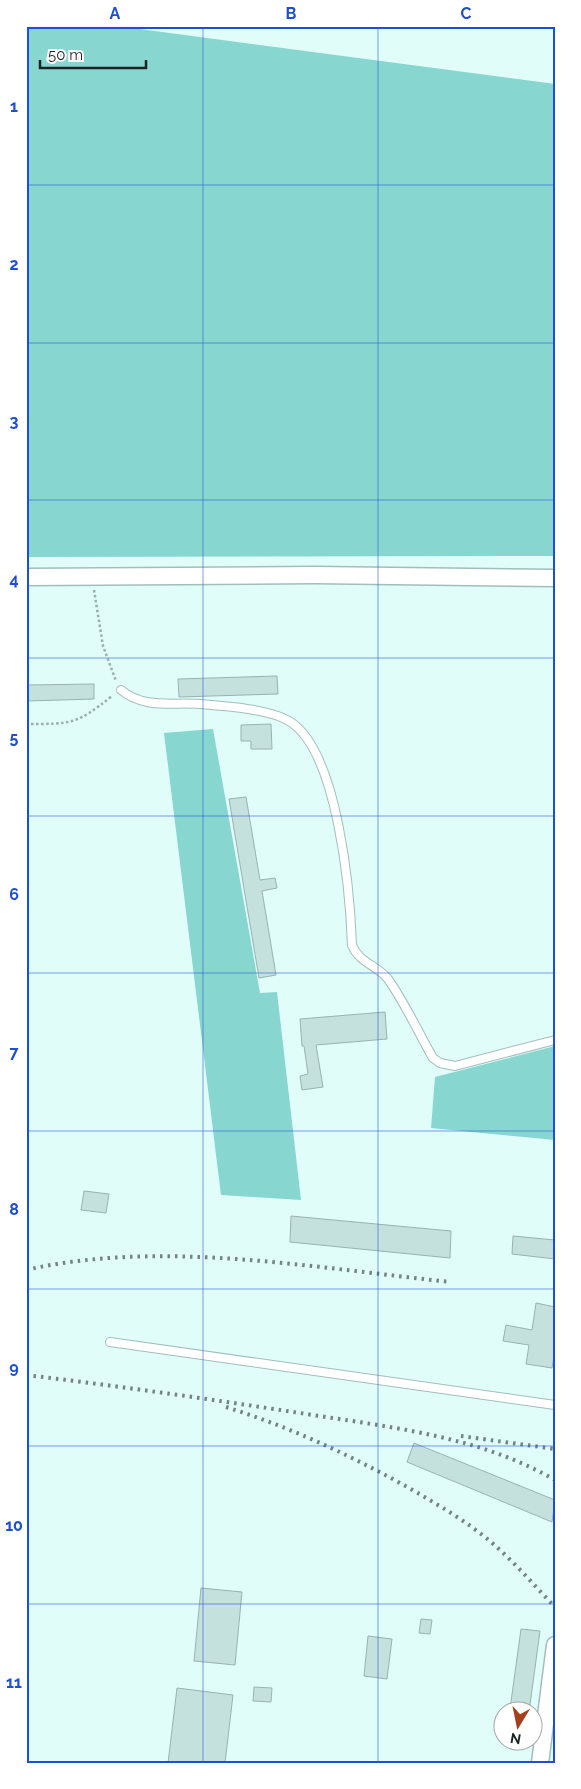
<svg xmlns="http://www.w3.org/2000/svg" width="581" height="1789" font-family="Raleway,sans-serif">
<rect width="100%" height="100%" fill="#e0fdfa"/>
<path fill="#87d7d0" d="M26,26H117L555,84V556L26,557Z
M213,729L260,993L277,992L301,1200L221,1195L164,733Z
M555,1046V1140L431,1128L435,1077Z"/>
<path fill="#c5e1de" stroke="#98b3b0" d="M277,676L278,694L179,697L178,679Z
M94,684V699L27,701V685Z
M271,724L272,749H251V741H241V725Z
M246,797L260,880L275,878L277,888L262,891L276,975L259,978L229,799Z
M385,1012L387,1039L316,1045L323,1087L302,1090L300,1076L308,1074L304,1046H302L300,1019Z
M84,1191L109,1194L106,1213L81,1210Z
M291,1216L451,1231L450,1258L290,1242Z
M513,1236L555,1240V1259L512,1254Z
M536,1303L555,1307V1350L552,1368L526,1364L529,1345L503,1341L506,1325L532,1330Z
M414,1443L555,1500L552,1522L407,1462Z
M201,1588L242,1592L235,1665L194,1661Z
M421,1619L432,1620L430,1634L419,1633Z
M521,1629L540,1631L529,1712L510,1709Z
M368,1636L392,1639L387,1679L364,1676Z
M254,1687L272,1688L271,1702L253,1701Z
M177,1688L233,1695L225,1763H168Z"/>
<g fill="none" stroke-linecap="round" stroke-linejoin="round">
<defs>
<path id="lane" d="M121,690C144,709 172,702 200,704C225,706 269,709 289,721C338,750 350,892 352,945C359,963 377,965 388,979C405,1003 418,1032 433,1058L440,1063L455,1066L555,1040
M110,1342L555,1405"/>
<path id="street" d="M26,577L314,575L555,578
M540,1763L555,1645"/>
</defs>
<use href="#lane" stroke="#a2bebb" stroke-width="10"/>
<use href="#street" stroke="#a2bebb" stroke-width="19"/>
<path stroke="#98aeab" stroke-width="2.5" stroke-dasharray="2.5 2.5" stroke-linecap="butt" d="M94,590L103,646L116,681
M26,724C71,724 76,725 112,696"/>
<use href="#lane" stroke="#fff" stroke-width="8"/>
<use href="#street" stroke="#fff" stroke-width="16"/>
<path stroke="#718382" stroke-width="4" stroke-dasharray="2.5 5" stroke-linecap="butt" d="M26,1270C161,1239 314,1268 451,1282
M26,1375C118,1386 209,1399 300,1413C387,1427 477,1435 555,1480
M226,1407C290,1427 350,1455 409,1488C435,1503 461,1518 485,1537C511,1558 532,1583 555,1607
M461,1436L555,1449"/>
</g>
<path fill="none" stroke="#1d4ed8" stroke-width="1" stroke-opacity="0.55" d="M203,26V1763M378,26V1763M26,185H555M26,343H555M26,500H555M26,658H555M26,816H555M26,973H555M26,1131H555M26,1289H555M26,1446H555M26,1604H555"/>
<rect width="581" height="1789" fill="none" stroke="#ffffff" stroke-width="55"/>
<g transform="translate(518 1726) rotate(190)"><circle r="24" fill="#ffffff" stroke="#a3a7a7"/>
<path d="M0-4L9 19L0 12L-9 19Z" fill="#a63f1b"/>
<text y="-8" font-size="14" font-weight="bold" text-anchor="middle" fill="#1a2423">N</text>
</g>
<path d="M40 60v8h106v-8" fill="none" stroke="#1a2423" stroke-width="2.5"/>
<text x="48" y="60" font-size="15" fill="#1a2423" stroke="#ffffff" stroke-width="4" paint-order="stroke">50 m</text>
<rect x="28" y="28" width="526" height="1734" fill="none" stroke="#1d4ed8" stroke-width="2"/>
<g font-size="16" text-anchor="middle" font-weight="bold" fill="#1d4ed8">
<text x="115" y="19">A</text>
<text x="291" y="19">B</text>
<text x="466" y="19">C</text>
<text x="14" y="112">1</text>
<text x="14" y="270">2</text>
<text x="14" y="427">3</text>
<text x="14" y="585">4</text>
<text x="14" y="743">5</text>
<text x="14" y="900">6</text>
<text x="14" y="1058">7</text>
<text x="14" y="1215">8</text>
<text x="14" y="1373">9</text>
<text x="14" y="1531">10</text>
<text x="14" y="1688">11</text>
</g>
</svg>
